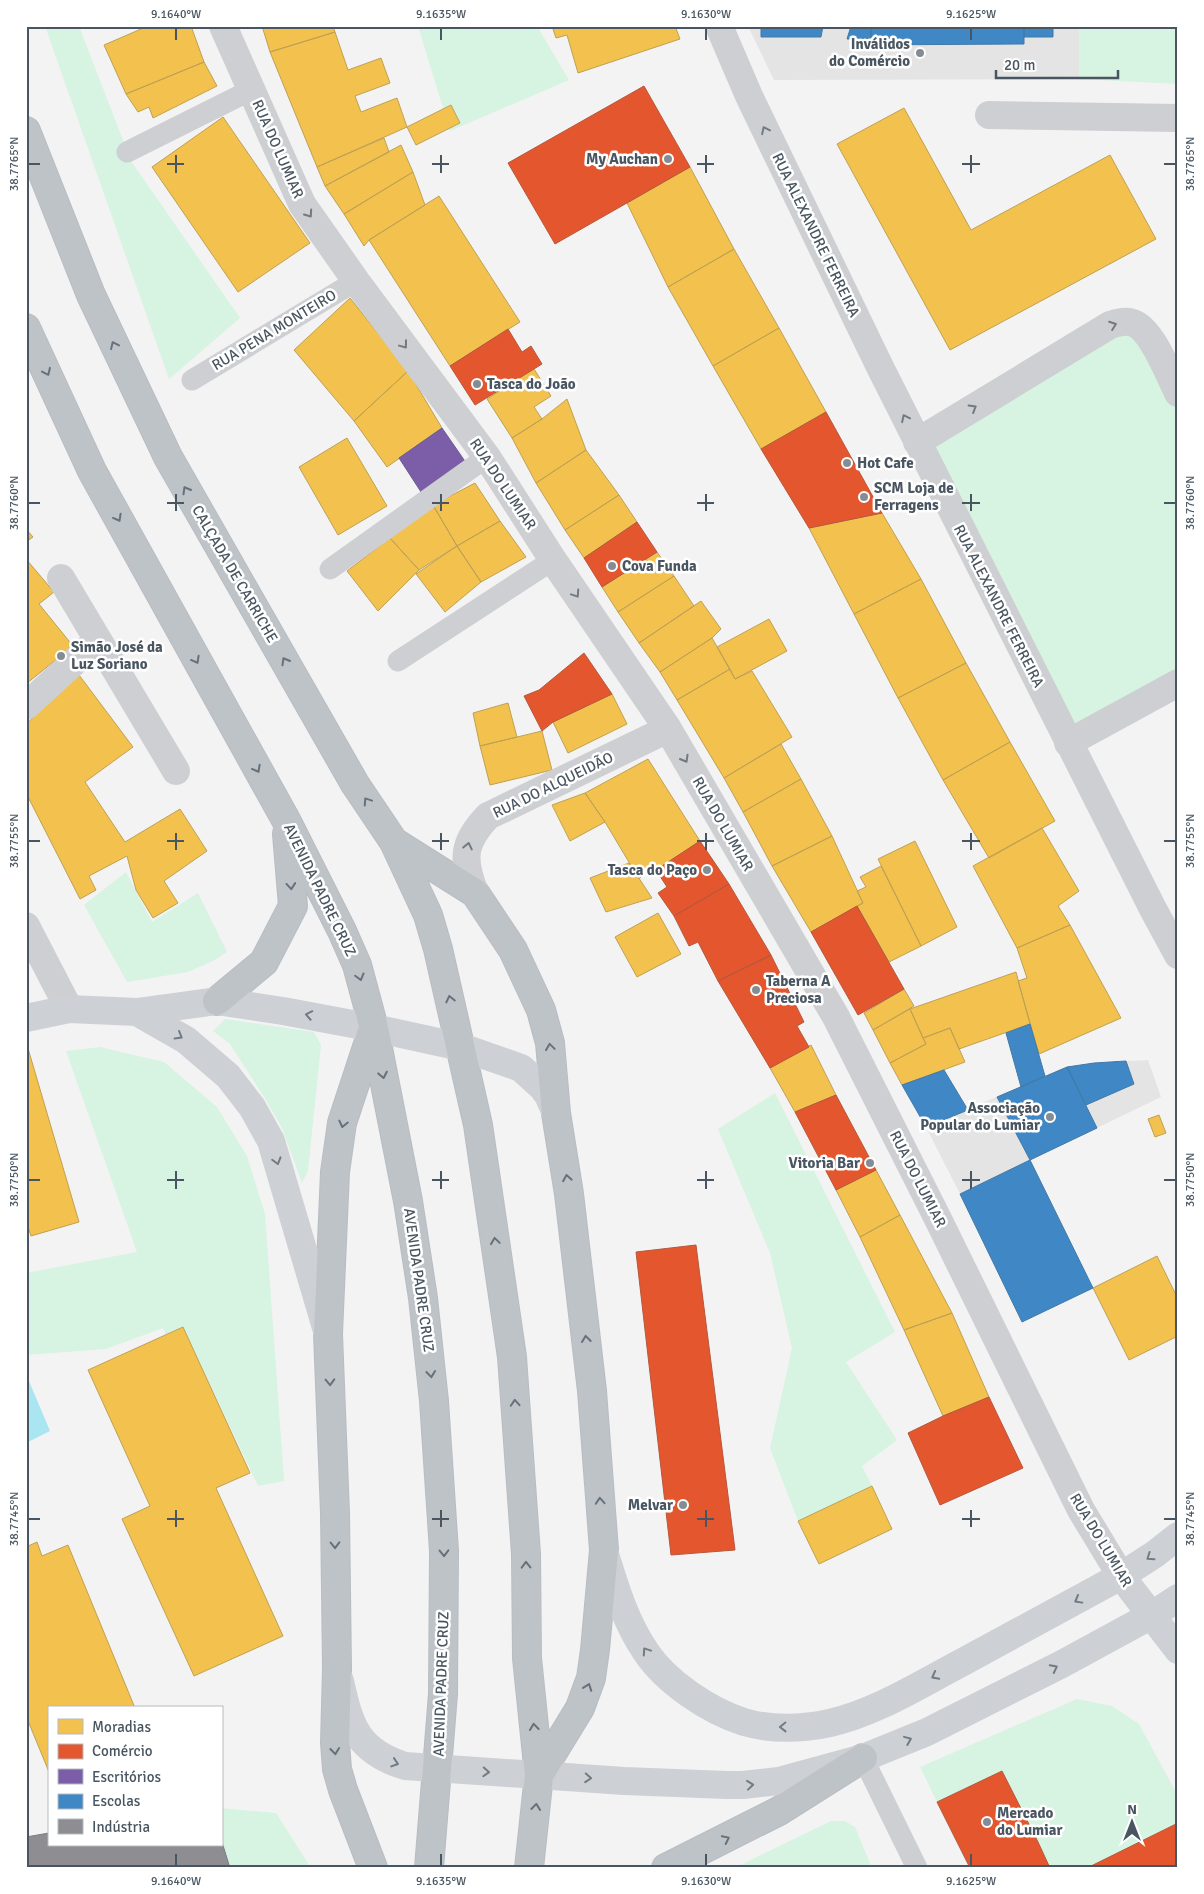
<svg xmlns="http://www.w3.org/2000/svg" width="1204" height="1894" font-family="Signika,sans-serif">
<rect width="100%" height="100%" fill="#f4f3f3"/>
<path fill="#e5e4e5" d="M748,26H1079V79L774,80Z
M1148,1060L1161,1097L960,1194L926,1127L1067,1067L1094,1063Z"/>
<path fill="#d7f3e1" d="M45,26H79L131,161L240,318L169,379Z
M418,26H537L569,80L450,131Z
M1079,26H1178V84L1079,79Z
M1122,322L1178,393V683L1068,743L917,442Z
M126,872L152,922L198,893L227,952L213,961L188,972L127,982L84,905Z
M225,1019L314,1032L321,1045L308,1171L302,1183L282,1128L266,1100L230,1044L213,1031Z
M100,1047L164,1062L217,1107L247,1156L265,1214L284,1481L258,1486L183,1327L166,1335L163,1328L106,1349L26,1355V1273L137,1252L66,1051Z
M775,1093L895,1332L846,1362L897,1440L862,1466L872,1486L798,1521L770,1448L792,1348L770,1253L718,1129Z
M1077,1699L1112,1706L1139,1724L1178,1796V1823L1087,1868H1050L1002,1771L937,1802L920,1767Z
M221,1808L276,1813L311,1868H230L221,1839Z
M831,1821H845L855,1827L872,1868H734Z"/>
<path fill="#aae5f2" d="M26,1374L50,1431L26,1443Z"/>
<path fill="#f2c14e" stroke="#bfa154" d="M148,26H191L204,62L126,94L104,45Z
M262,26H333L335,32L270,52Z
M552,26H675L680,39L578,73L567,35L556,38Z
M335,32L348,70L381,58L390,83L355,96L361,112L397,98L407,127L317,167L270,52Z
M204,62L217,86L153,118L149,107L138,112L126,94Z
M451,105L460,123L416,145L407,127Z
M904,108L971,230L1110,155L1156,239L950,350L837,144Z
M223,117L310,243L238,292L152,167Z
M384,138L389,152L325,186L317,167Z
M401,145L413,172L344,214L325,186Z
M690,167L734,249L668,287L627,203Z
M413,172L425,205L369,240L364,246L344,214Z
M439,196L520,322L450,366L369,240Z
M734,249L779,328L713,366L668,287Z
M350,298L408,371L354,421L294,350Z
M779,328L826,412L761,449L713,366Z
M534,369L551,396L534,407L542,419L512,438L487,399Z
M408,371L442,428L387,467L354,421Z
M567,399L586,450L536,483L512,438L542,419Z
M347,438L387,506L338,535L299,467Z
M586,450L619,495L565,530L536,483Z
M475,483L500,521L457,546L433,505Z
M619,495L637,522L584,558L565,530Z
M433,505L457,546L419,570L390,538Z
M882,513L921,579L854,614L809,528Z
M500,521L526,557L481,582L457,546Z
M26,529L33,537L26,542Z
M390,538L419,570L378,611L347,571Z
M457,546L481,582L445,612L416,574Z
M657,552L674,576L618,612L602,587Z
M26,559L54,592L39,604L73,646L26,684Z
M674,576L694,606L639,643L618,612Z
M921,579L966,663L898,698L854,614Z
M701,601L721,629L712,638L660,672L639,643Z
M769,619L787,651L735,679L717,647Z
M712,638L730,669L677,700L660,672Z
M966,663L1010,742L943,780L898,698Z
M730,669L735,679L752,671L792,737L724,778L677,700Z
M76,671L133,747L85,782L125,842L180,809L207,851L164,881L178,903L153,918L136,890L127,856L89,876L96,890L80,899L26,793V725Z
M612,694L627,724L568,753L553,722Z
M508,703L517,737L480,746L473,713Z
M542,731L552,770L490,785L480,746Z
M1010,742L1055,821L989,858L943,780Z
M781,744L801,779L743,812L724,778Z
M648,759L700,841L656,870L653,866L639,879L605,822L585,793Z
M801,779L832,836L772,866L743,812Z
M585,793L605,822L570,841L552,805Z
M1042,828L1079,891L1058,906L1070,925L1017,948L973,866Z
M832,836L863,903L811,932L772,866Z
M915,841L957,927L921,946L878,859Z
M629,863L652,898L606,912L590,878Z
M881,866L921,946L889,962L857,906L863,903L857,891L866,887L860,877Z
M658,913L681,954L637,977L615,937Z
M1070,925L1121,1018L1039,1054L1018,981L1027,978L1017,948Z
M1016,972L1030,1024L959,1049L950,1028L923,1038L910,1009Z
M904,989L914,1006L873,1030L864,1013Z
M910,1009L926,1044L890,1063L873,1030Z
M950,1028L965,1062L902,1085L890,1063L926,1044L923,1038Z
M27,1045L79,1222L31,1236L26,1221Z
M811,1045L836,1095L795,1112L770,1068Z
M1159,1115L1166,1133L1155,1137L1148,1119Z
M876,1170L900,1215L860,1237L836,1190Z
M900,1215L952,1313L904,1330L860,1237Z
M1157,1256L1178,1299V1336L1129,1360L1093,1288Z
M952,1313L989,1397L943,1416L904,1330Z
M183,1327L250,1473L216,1488L283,1636L194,1676L122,1519L150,1506L88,1370Z
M872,1486L892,1529L819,1564L798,1521Z
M37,1542L42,1556L68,1545L135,1708H49V1772L26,1716V1547Z"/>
<path fill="#e4572e" stroke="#b6573d" d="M644,86L690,167L555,244L508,163Z
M508,329L522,352L531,346L542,364L475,405L450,366Z
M826,412L882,513L809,528L761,449Z
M637,522L657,552L602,587L584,558Z
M584,653L612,694L553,722L542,731L524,696L539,690Z
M700,841L729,884L674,916L658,893L667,887L656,870Z
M729,884L771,955L718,981L698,942L689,946L674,916Z
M857,906L904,989L858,1015L811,932Z
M771,955L804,1022L797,1026L809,1047L770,1068L718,981Z
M836,1095L876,1170L836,1190L795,1112Z
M696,1245L735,1550L671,1555L636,1252Z
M989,1397L1023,1468L940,1505L908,1433L943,1416Z
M1002,1771L1038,1842L1050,1868H970L937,1802Z
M1178,1823V1868H1087Z"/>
<path fill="#7b5ea7" stroke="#6c5c92" d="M442,428L469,467L423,495L399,458Z"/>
<path fill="#3f88c5" stroke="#4279a7" d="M761,26H823L821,37H761Z
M851,26H871V39H847Z
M871,26H1024V44L856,45L857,39H871Z
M1024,26H1053V37H1024Z
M1030,1024L1045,1076L1021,1087L1006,1033Z
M1126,1061L1134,1084L1086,1105L1067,1067L1094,1063Z
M1067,1067L1097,1128L1030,1160L997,1097Z
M944,1070L968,1110L926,1127L902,1085Z
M1030,1160L1093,1288L1022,1322L960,1194Z"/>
<path fill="#8d8d92" stroke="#797c83" d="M49,1833V1845H221V1839L230,1868H26V1837Z"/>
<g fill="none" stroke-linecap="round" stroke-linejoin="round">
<defs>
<path id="highway" d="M26,131L91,295L168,457L355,784L394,842L428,915L438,949L478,1125L512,1357L526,1554L527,1658L539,1775L529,1868
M26,328L92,471L286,820L342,931L357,965L374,1028L408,1201L423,1298L434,1401L444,1551L443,1694L429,1868
M394,842L475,893L513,950L541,1010L550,1043L556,1113L569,1194L592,1391L604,1550L595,1650L591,1678L580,1708L539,1775
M217,1001L264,962L293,906L287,834
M373,1868L343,1790L337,1769L335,1743L337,1668L335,1513L328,1334L335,1172L342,1123L373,1029
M666,1868L779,1811L863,1758"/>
</defs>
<use href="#highway" stroke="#b8bdc3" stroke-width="30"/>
<path stroke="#cdcfd2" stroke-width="21" d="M127,152L251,90
M192,380L356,281
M330,569L487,457
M398,661L553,560
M863,1758L917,1868"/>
<path stroke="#cdcfd2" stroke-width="28" d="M223,26L302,204L356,281L487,457L553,560L668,729L836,1017L939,1221L1081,1510L1121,1576
M719,26L749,96L880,367L1153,909L1178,955
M989,115L1178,118
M917,442L1110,325C1117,323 1125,320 1133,323C1152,329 1169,375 1178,393
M61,578L176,771
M26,706L98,640
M1068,743L1178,683
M475,893C462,860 462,843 488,816L668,729
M26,926L69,1009"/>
<path stroke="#cdd0d4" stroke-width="28" d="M137,1012L186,1040L228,1076L252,1107L271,1141L327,1331
M26,1018L69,1009L137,1012L217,1001L283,1011L374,1028L461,1047L521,1068L542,1087L548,1095L556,1113
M604,1551C615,1587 625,1621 646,1652C666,1682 709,1711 744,1722C770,1730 803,1729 830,1723C877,1712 919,1685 961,1663C1014,1634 1068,1605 1121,1576L1155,1554L1178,1536
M1121,1576L1178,1650
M340,1681C350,1726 357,1751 405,1766L624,1781L727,1785H743L779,1781L863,1758L927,1732L1062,1664L1152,1615L1178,1598"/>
<use href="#highway" stroke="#bec3c8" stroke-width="28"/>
</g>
<defs><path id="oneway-chevron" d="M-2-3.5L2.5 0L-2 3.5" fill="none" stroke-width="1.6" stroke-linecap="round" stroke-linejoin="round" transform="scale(1.25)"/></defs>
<g stroke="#717a83">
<use href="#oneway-chevron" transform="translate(765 130) rotate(-116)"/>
<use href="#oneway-chevron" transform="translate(309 214) rotate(55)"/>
<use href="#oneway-chevron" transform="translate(1113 325) rotate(-20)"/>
<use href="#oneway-chevron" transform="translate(404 345) rotate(53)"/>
<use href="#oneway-chevron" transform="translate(973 408) rotate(-31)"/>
<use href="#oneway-chevron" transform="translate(905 418) rotate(-116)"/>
<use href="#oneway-chevron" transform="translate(576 594) rotate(56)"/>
<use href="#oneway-chevron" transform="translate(685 759) rotate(60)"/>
<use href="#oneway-chevron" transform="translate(468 846) rotate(-78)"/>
</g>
<g stroke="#66717b">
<use href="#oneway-chevron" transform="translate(114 345) rotate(-115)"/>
<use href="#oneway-chevron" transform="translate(47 372) rotate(65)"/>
<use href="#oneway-chevron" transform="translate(186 490) rotate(-120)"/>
<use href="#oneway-chevron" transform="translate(118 518) rotate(61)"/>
<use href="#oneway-chevron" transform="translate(196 660) rotate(61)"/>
<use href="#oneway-chevron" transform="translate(285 661) rotate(-120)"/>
<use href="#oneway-chevron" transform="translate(257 769) rotate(61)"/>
<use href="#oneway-chevron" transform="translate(367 801) rotate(-124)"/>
<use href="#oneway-chevron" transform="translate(291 886) rotate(85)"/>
<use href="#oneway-chevron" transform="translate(360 977) rotate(75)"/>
<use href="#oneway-chevron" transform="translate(450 999) rotate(-103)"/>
<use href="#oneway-chevron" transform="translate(550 1047) rotate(-98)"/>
<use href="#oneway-chevron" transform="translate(383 1075) rotate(79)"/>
<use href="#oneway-chevron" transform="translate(343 1124) rotate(103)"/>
<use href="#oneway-chevron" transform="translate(567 1178) rotate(-100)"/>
<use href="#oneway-chevron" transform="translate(495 1241) rotate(-98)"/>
<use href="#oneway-chevron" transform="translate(586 1339) rotate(-97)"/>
<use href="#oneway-chevron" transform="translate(431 1374) rotate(84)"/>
<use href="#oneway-chevron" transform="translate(330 1382) rotate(88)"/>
<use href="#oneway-chevron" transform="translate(515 1403) rotate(-94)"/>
<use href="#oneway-chevron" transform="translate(600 1501) rotate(-94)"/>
<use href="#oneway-chevron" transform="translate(335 1545) rotate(89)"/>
<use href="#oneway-chevron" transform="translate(444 1553) rotate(89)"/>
<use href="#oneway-chevron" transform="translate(526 1565) rotate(-91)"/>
<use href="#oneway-chevron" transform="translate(588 1687) rotate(-70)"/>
<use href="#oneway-chevron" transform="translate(534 1727) rotate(-96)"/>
<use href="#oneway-chevron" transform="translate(335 1751) rotate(84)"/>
<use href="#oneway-chevron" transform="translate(536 1807) rotate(-84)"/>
<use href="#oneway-chevron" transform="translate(726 1839) rotate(-26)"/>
</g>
<g stroke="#717b84">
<use href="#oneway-chevron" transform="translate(309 1015) rotate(-169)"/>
<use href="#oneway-chevron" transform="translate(179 1036) rotate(30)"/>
<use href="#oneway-chevron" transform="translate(277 1161) rotate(74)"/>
<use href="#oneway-chevron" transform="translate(1150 1557) rotate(146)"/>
<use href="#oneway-chevron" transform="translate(1078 1600) rotate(151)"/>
<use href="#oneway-chevron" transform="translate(646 1651) rotate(-124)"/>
<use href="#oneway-chevron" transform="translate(1054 1668) rotate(-27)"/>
<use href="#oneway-chevron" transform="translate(935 1676) rotate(152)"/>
<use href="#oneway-chevron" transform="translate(783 1727) rotate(179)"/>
<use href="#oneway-chevron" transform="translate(908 1740) rotate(-22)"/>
<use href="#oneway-chevron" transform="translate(395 1763) rotate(18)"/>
<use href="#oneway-chevron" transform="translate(486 1772) rotate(3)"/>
<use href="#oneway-chevron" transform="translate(588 1778) rotate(4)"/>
<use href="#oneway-chevron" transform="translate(750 1785) rotate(-6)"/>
</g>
<path fill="none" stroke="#495661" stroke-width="2" d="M176,28V40M441,28V40M706,28V40M971,28V40M176,155V173M441,155V173M706,155V173M971,155V173M28,164H40M167,164H184M432,164H449M697,164H714M962,164H980M1164,164H1176M176,494V511M441,494V511M706,494V511M971,494V511M28,503H40M167,503H184M432,503H449M697,503H714M962,503H980M1164,503H1176M176,833V850M441,833V850M706,833V850M971,833V850M28,841H40M167,841H184M432,841H449M697,841H714M962,841H980M1164,841H1176M176,1171V1189M441,1171V1189M706,1171V1189M971,1171V1189M28,1180H40M167,1180H184M432,1180H449M697,1180H714M962,1180H980M1164,1180H1176M176,1510V1527M441,1510V1527M706,1510V1527M971,1510V1527M28,1519H40M167,1519H184M432,1519H449M697,1519H714M962,1519H980M1164,1519H1176M176,1854V1866M441,1854V1866M706,1854V1866M971,1854V1866"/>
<g fill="#858d94" stroke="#fff" stroke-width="2">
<circle cx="920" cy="53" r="5"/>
<circle cx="668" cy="159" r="5"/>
<circle cx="477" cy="384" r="5"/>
<circle cx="847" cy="463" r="5"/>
<circle cx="864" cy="497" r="5"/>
<circle cx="612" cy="566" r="5"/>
<circle cx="61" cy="656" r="5"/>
<circle cx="707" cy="870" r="5"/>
<circle cx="756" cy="990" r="5"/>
<circle cx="1050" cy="1117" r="5"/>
<circle cx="870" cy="1163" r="5"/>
<circle cx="683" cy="1505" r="5"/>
<circle cx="987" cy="1822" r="5"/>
</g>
<g text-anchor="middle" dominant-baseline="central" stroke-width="5" stroke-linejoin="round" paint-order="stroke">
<g font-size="15" font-weight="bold" fill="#495661" stroke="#fff" text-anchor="start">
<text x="910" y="44" text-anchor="end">Inválidos<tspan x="910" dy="17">do Comércio</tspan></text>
<text x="658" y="159" text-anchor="end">My Auchan</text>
<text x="487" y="384">Tasca do João</text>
<text x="857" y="463">Hot Cafe</text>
<text x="874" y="488">SCM Loja de<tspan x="874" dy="17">Ferragens</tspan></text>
<text x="622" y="566">Cova Funda</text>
<text x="71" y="647">Simão José da<tspan x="71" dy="17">Luz Soriano</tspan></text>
<text x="697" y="870" text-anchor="end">Tasca do Paço</text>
<text x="766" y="981">Taberna A<tspan x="766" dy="17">Preciosa</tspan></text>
<text x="1040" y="1108" text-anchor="end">Associação<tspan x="1040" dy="17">Popular do Lumiar</tspan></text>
<text x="860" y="1163" text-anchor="end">Vitoria Bar</text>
<text x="673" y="1505" text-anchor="end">Melvar</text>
<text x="997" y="1813">Mercado<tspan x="997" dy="17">do Lumiar</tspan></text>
</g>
<g font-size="15" fill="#495661" stroke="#fff">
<text transform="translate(278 149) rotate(66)">RUA DO LUMIAR</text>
<text transform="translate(816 235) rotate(64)">RUA ALEXANDRE FERREIRA</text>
<text transform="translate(274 330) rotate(-31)">RUA PENA MONTEIRO</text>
<text transform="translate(503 484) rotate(56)">RUA DO LUMIAR</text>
<text transform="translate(235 574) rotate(60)">CALÇADA DE CARRICHE</text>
<text transform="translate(999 606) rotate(63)">RUA ALEXANDRE FERREIRA</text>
<text transform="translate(553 785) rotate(-26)">RUA DO ALQUEIDÃO</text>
<text transform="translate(723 824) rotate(60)">RUA DO LUMIAR</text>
<text transform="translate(320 890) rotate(64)">AVENIDA PADRE CRUZ</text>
<text transform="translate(918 1179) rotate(63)">RUA DO LUMIAR</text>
<text transform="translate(419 1280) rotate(82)">AVENIDA PADRE CRUZ</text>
<text transform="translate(1101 1540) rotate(59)">RUA DO LUMIAR</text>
<text transform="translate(441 1684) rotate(-88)">AVENIDA PADRE CRUZ</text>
</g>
</g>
<rect width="1204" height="1894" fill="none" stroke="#ffffff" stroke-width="55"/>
<rect x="48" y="1706" width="175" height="140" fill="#ffffff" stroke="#b6bbc0"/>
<rect x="58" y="1719" width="25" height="15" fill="#f2c14e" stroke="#b6bbc0"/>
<text x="92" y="1732" font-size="15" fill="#495661">Moradias</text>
<rect x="58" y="1744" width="25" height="15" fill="#e4572e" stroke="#b6bbc0"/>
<text x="92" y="1756" font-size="15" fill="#495661">Comércio</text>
<rect x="58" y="1769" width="25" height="15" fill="#7b5ea7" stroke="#b6bbc0"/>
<text x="92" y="1782" font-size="15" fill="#495661">Escritórios</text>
<rect x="58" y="1794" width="25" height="15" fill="#3f88c5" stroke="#b6bbc0"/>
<text x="92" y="1806" font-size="15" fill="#495661">Escolas</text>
<rect x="58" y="1819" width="25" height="15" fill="#8d8d92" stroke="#b6bbc0"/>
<text x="92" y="1832" font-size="15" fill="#495661">Indústria</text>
<g transform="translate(1132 1822)" stroke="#ffffff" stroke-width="4" paint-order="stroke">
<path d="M0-4L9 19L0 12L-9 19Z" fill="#495661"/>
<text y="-8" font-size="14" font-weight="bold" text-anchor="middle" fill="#495661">N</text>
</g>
<path d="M996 70v8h122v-8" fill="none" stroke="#495661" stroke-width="2.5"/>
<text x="1004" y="70" font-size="15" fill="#495661" stroke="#ffffff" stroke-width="4" paint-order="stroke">20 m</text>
<rect x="28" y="28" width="1148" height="1838" fill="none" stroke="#495661" stroke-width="2"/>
<g font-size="12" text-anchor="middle" fill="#495661">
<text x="176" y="18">9.1640°W</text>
<text x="441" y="18">9.1635°W</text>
<text x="706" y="18">9.1630°W</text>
<text x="971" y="18">9.1625°W</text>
<text transform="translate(14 164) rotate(-90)" y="4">38.7765°N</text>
<text transform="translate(1190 164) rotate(-90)" y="4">38.7765°N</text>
<text transform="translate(14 503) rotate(-90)" y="4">38.7760°N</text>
<text transform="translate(1190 503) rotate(-90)" y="4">38.7760°N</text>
<text transform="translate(14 841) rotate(-90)" y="4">38.7755°N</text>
<text transform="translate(1190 841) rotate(-90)" y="4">38.7755°N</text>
<text transform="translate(14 1180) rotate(-90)" y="4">38.7750°N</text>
<text transform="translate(1190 1180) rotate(-90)" y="4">38.7750°N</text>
<text transform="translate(14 1519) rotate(-90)" y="4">38.7745°N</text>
<text transform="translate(1190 1519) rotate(-90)" y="4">38.7745°N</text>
<text x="176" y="1885">9.1640°W</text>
<text x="441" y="1885">9.1635°W</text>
<text x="706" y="1885">9.1630°W</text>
<text x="971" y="1885">9.1625°W</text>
</g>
</svg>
